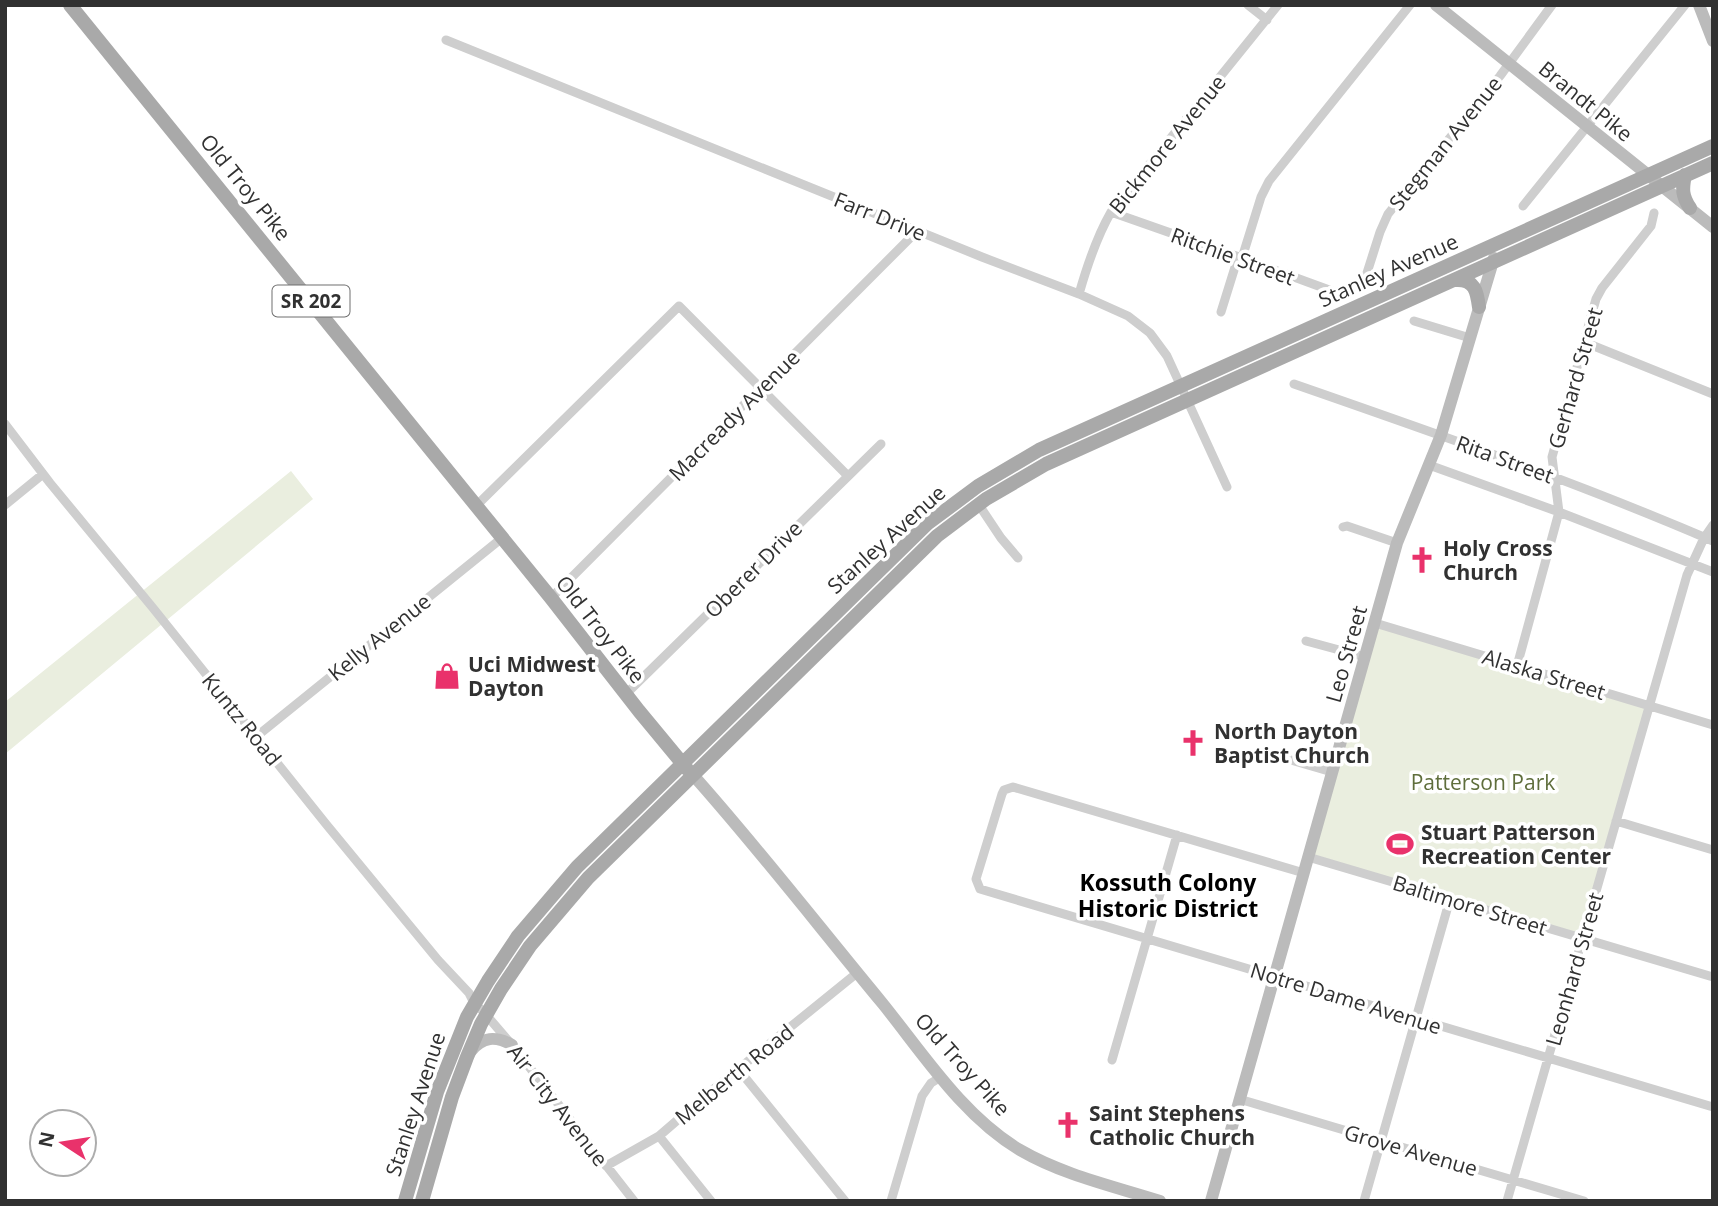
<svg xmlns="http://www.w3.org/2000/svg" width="1718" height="1206" font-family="'Open Sans',sans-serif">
<rect width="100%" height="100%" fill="#fff"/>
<path fill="#eaeedf" d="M291,471L313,499L5,754V702Z
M1375,623L1649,706L1583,939L1308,857Z"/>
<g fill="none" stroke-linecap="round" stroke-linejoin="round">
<path stroke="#cecece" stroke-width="9" d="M1248,5L1267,20
M446,40L982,257L1079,294L1128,316L1150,333L1167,356L1227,487
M1523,206L1685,5
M1111,212L1242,258L1332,291C1347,295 1358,290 1366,276L1380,232L1388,214L1500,76L1552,5
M1079,294C1087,266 1096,238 1111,212L1278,5
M1221,312L1235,267L1242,258L1261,197L1269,181L1410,5
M1414,321L1470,338
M1584,342L1713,394
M1294,384C1435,433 1576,482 1713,541
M5,424L50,483L153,608L326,824L438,960L469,993L475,1005L482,1010L512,1045L634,1201
M1429,465L1559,512L1713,572
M5,505L43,474
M979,505L1001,538L1018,558
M476,506L679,306L847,475
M1343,527L1347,526L1397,543
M551,598L917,231
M1375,623L1713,725
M1306,641L1365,657
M1517,666L1559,512L1552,457L1596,299L1602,288L1651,226L1654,213
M626,694L881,444
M257,736L502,538
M1274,755L1332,772
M1616,821L1713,850
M1308,857L1713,977
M1304,873L1013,787L1004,790L1002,794L976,879L980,889L1713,1107
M1112,1060L1177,835
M739,1070L845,1201
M1239,1099L1584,1201
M659,1136L711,1201
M606,1166L659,1136L710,1092L857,973
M891,1201L922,1096L931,1083L941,1077
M1364,1201L1450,899
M1507,1201L1687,575L1704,538L1713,525"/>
<path stroke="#bbb" stroke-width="12" d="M1436,5L1713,227
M1699,5L1713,41
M693,775C759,849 820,928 883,1004C924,1055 963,1116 1020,1150C1063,1175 1113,1186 1160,1201
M471,1051C483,1036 496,1036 512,1045
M1211,1201L1397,543L1441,435L1494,258"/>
<path stroke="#a9a9a9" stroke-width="14" d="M70,5L409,423L551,598L639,711L687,769
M1685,175C1682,189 1682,196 1690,208
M1456,280C1475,279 1477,292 1479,307
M405,1201L437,1092L467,1017L488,981L518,936L577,867L927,524L978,486L1039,450L1713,146
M422,1201L452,1097L467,1057L481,1024L501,989L530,946L588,878L937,536L986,499L1046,464L1713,163"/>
</g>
<defs>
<symbol id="church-bare" viewBox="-9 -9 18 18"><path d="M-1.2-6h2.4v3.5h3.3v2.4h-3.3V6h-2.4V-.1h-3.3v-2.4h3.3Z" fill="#e9326b" stroke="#fff" stroke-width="2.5" paint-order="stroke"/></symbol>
<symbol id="shop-bare" viewBox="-9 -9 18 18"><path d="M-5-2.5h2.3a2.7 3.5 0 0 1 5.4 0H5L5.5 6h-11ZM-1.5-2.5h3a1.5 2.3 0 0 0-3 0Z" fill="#e9326b" stroke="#fff" stroke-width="2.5" paint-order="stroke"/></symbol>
<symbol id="stadium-bare" viewBox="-9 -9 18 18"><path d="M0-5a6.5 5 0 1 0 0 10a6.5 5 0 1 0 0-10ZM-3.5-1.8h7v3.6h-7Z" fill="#e9326b" stroke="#fff" stroke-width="2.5" paint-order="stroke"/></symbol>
</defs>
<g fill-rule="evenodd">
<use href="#church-bare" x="1403" y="541" width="38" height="38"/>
<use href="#shop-bare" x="428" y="657" width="38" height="38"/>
<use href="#church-bare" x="1174" y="724" width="38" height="38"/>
<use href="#stadium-bare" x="1381" y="825" width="38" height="38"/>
<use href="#church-bare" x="1049" y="1106" width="38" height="38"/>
</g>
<g text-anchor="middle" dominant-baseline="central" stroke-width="7" stroke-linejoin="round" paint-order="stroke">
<rect fill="#fff" stroke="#6f6f6f" stroke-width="2" x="272.5" y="285.5" width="77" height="31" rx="5"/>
<g font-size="19" font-weight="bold" fill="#313131">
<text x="311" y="301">SR 202</text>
</g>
<g font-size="21" fill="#313131" stroke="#fff">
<text transform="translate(1586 101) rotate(39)">Brandt Pike</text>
<text transform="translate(1445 143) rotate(-51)">Stegman Avenue</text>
<text transform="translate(1167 144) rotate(-51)">Bickmore Avenue</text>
<text transform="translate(246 187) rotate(51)">Old Troy Pike</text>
<text transform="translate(880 216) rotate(22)">Farr Drive</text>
<text transform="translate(1233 256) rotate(20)">Ritchie Street</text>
<text transform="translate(1388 270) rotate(-24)">Stanley Avenue</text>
<text transform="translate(1575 378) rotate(-74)">Gerhard Street</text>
<text transform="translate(734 415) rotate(-45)">Macready Avenue</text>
<text transform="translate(1505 459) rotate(20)">Rita Street</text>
<text transform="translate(886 539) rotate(-42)">Stanley Avenue</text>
<text transform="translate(753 569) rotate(-45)">Oberer Drive</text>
<text transform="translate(601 629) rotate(52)">Old Troy Pike</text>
<text transform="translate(379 637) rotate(-39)">Kelly Avenue</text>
<text transform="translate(1346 654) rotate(-74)">Leo Street</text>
<text transform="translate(1544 674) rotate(17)">Alaska Street</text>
<text transform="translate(242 719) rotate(51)">Kuntz Road</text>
<text transform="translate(1470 905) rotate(17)">Baltimore Street</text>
<text transform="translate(1574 969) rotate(-74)">Leonhard Street</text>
<text transform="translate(1346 998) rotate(17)">Notre Dame Avenue</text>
<text transform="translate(963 1064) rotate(48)">Old Troy Pike</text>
<text transform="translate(734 1074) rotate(-39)">Melberth Road</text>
<text transform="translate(415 1104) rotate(-72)">Stanley Avenue</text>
<text transform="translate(558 1105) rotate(52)">Air City Avenue</text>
<text transform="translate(1411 1150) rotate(16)">Grove Avenue</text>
</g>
<g font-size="21" font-weight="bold" fill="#313131" stroke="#fff" text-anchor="start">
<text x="1443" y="548">Holy Cross<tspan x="1443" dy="24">Church</tspan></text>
<text x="468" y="664">Uci Midwest<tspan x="468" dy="24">Dayton</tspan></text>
<text x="1214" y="731">North Dayton<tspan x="1214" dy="24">Baptist Church</tspan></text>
<text x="1421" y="832">Stuart Patterson<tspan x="1421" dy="24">Recreation Center</tspan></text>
<text x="1089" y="1113">Saint Stephens<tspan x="1089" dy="24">Catholic Church</tspan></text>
</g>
<g font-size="21" fill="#5f6e3c" stroke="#fff">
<text x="1483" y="782">Patterson Park</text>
</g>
<g font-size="23" font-weight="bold" fill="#000" stroke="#fff">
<text x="1168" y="882">Kossuth Colony<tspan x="1168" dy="26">Historic District</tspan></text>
</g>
</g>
<rect width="1718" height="1206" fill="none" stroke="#313131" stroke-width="14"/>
<g transform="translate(63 1143) rotate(282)"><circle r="33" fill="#ffffff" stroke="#adadad" stroke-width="2"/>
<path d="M0-5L12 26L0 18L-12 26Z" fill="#e9326b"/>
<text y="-10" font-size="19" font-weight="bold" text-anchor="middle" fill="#313131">N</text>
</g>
</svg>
